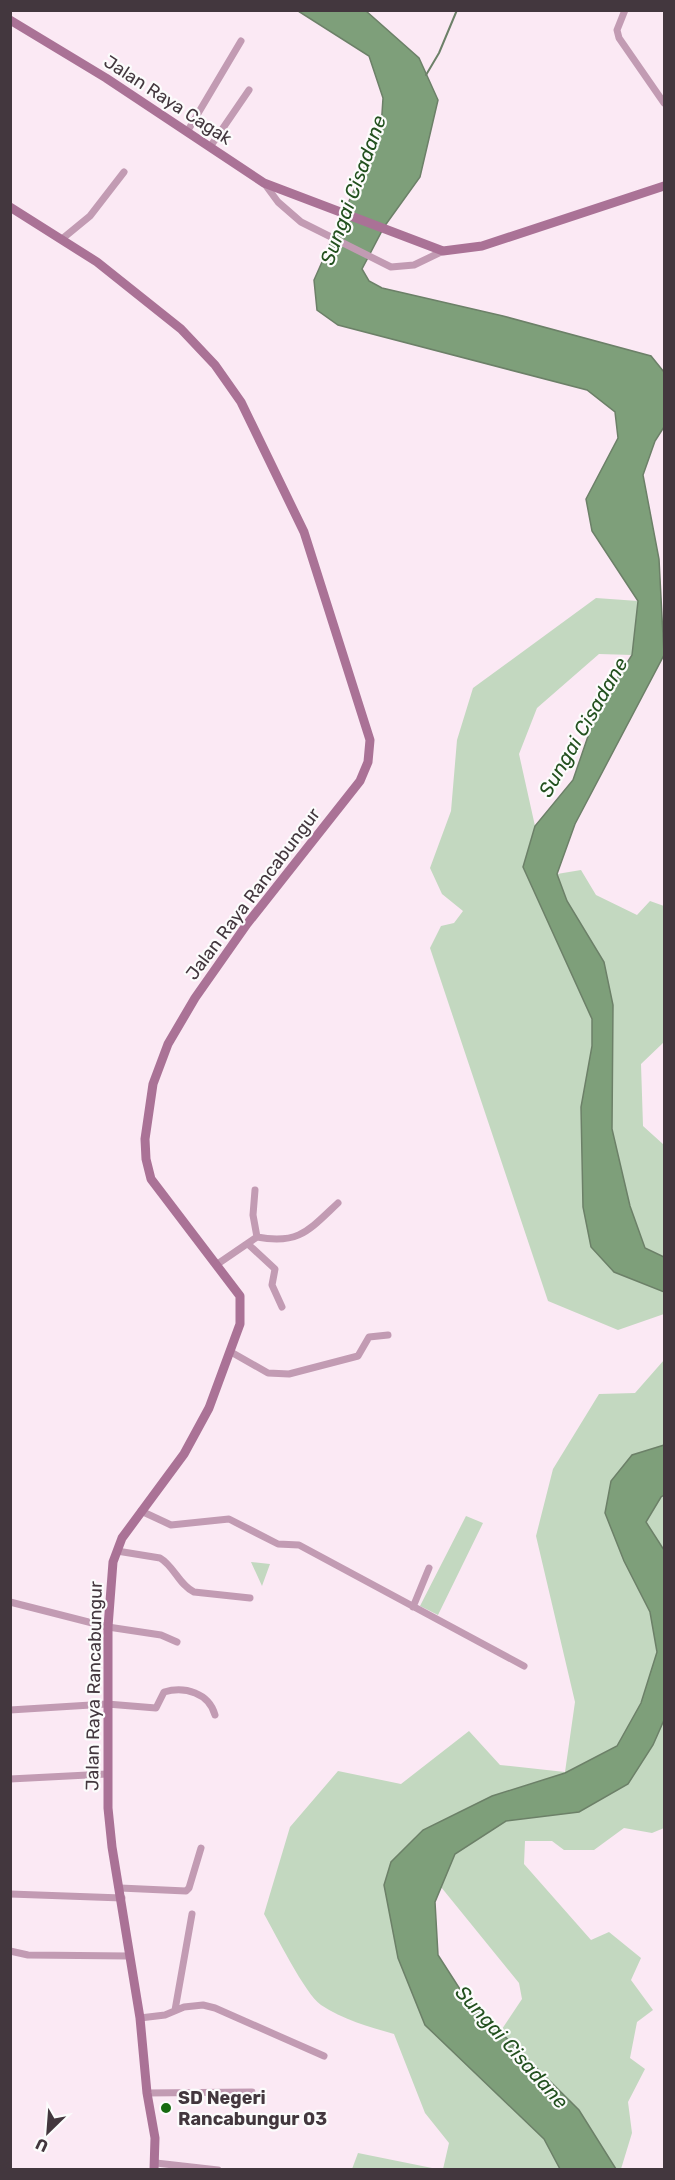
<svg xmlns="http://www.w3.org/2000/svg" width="675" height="2180" font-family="Rubik,sans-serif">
<rect width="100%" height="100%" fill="#fbe9f4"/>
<path fill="#c3d8c0" d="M596,598L638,601L632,655L599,654L537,708L519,754L535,826L523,867L592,1019V1046L581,1107L614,1272L664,1292V1314L618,1330L548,1301L430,948L441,926L454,923L463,911L442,894L430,868L451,811L457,740L473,688Z
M581,870L596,895L637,915L650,901L664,906V1042L641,1064L643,1126L664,1145V1257L645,1248L630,1206L612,1129L613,1005L604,962L567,901L557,874Z
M664,1360V1445L632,1455L611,1481L624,1561L650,1612L657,1652L641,1703L617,1746L565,1773L492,1796L423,1830L425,2025L544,2139L560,2169H443L449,2143L425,2113L394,2034C369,2027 342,2019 321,2005C305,1994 275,1933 264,1914L290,1827L338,1771L401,1784L469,1731L500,1765L565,1772L575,1702L536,1536L553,1469L599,1394L635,1393Z
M664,1495V1550L646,1522L661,1497Z
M466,1516L483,1523L438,1615L420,1606Z
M251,1562L270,1564L262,1586Z
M664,1720V1828L652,1833L624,1828L594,1850H564L552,1841H525L524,1864L591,1940L609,1932L641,1958L631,1980L653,2010L637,2022L630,2058L645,2069L628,2102L632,2133L621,2169H616L579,2110L500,2032L522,1999L519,1983L441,1887L455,1854L506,1821L579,1812L628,1784L653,1745Z
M358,2153L437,2169H352Z"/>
<path fill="#7e9f7a" stroke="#6c8068" stroke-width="1.5" d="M298,11H366L419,58L438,100L420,177L384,227L362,269L369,281L382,288L503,316L651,356L664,372V427L655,441L643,475L659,559L664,655L575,824L557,874L567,901L604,962L613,1005L612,1129L630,1206L645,1248L664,1257V1292L614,1272L591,1247L583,1207L581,1107L592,1046V1019L523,867L535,826L573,780L597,710L632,655L638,601L592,531L586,499L618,438L615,412L587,390L338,325L317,310L314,280L381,129L383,98L369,56Z
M664,1445V1495L661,1497L646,1522L664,1550V1720L653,1745L628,1784L579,1812L506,1821L455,1854L435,1902L438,1955L465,1997L579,2110L616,2169H560L544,2139L425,2025L398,1958L384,1885L391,1862L423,1830L492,1796L565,1773L617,1746L641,1703L657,1652L650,1612L624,1561L605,1513L611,1481L632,1455Z"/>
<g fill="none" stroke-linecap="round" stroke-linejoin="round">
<path stroke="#6c8068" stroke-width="2" d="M426,75L439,53L457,10"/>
<path stroke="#c29bb3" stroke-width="7" d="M625,10L617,30L619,38L664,103
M187,132L241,41
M210,147L249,90
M264,183L278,202L301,222L391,267L414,265L443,251
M62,239L90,216L124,172
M255,1190L253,1215L257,1237
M248,1244L275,1269L272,1285L282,1307
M216,1265L257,1237C299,1245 309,1230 338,1203
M231,1352L268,1373L289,1374L358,1356L369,1337L388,1335
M141,1511L171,1525L229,1519L278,1544L299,1545L524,1666
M117,1551L160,1558C174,1566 179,1585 194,1592L250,1598
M10,1602L108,1627L161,1635L177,1642
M413,1607L429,1568
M10,1710L107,1704L156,1708L164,1692C185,1686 209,1693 215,1715
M10,1779L107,1774
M120,1888L186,1891L189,1888L201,1848
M10,1894L122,1898
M10,1951L28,1955L129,1956
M175,2010L192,1914
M140,2018L165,2015L184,2007L203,2005L215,2008L324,2056
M147,2093L252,2092
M156,2163L218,2170"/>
<path stroke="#aa7296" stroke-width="9" d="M10,20L106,78L264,183L443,251L482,246L664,186
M10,207L97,262L181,329L215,365L241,402L304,532L370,740L368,762L360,781L247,924L195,998L168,1044L153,1084L145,1139L146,1159L151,1179L240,1296V1324L209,1408L184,1454L122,1538L113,1562L108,1627V1808L112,1847L140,2018L147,2093L155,2138L154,2170"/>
</g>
<circle fill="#176a10" stroke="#fcfcfc" stroke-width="2" cx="166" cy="2108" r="6"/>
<g text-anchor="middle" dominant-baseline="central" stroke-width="4.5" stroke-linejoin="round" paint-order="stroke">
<g font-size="18" fill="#43373e" stroke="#fcfcfc">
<text transform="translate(168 100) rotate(33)">Jalan Raya Cagak</text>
<text transform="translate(253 894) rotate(-53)">Jalan Raya Rancabungur</text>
<text transform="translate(94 1686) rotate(-89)">Jalan Raya Rancabungur</text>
</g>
<g font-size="18" font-weight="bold" fill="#43373e" stroke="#fcfcfc" text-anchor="start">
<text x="178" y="2098">SD Negeri<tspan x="178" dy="21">Rancabungur 03</tspan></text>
</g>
<g font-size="20" font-style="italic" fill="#22501e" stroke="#fcfcfc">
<text transform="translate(353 190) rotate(-70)">Sungai Cisadane</text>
<text transform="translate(583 727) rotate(-60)">Sungai Cisadane</text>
<text transform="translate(512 2047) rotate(48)">Sungai Cisadane</text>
</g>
</g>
<rect width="675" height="2180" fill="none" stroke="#43373e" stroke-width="24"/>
<g transform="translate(48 2132) rotate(205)" stroke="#fcfcfc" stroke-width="4.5" paint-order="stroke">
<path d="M0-4.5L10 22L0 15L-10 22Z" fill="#43373e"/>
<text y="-9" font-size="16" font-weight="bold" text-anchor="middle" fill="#43373e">U</text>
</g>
</svg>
